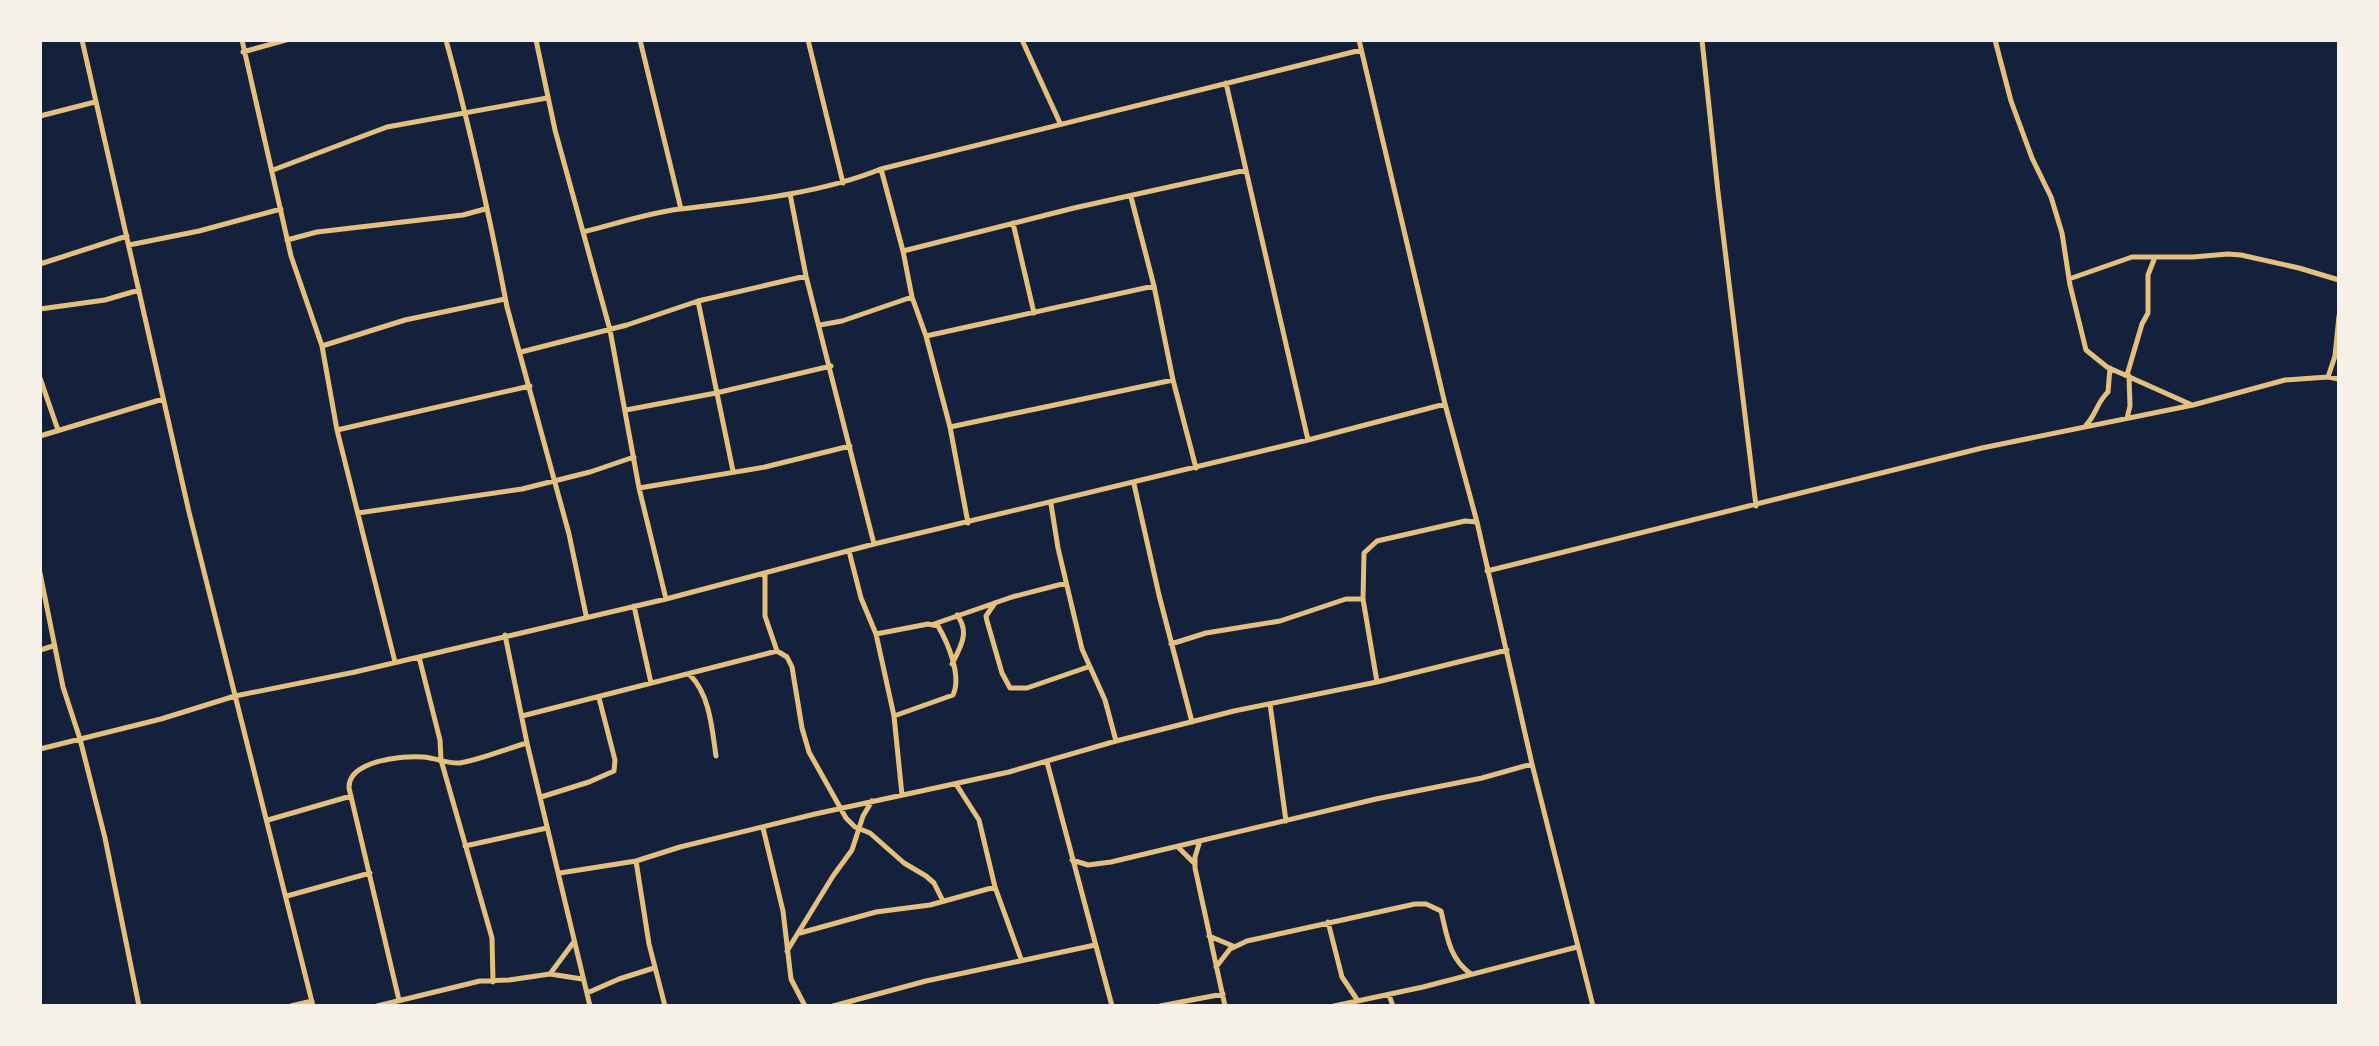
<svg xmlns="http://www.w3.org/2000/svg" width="2379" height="1046" font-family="'Exo 2',sans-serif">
<rect width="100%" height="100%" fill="#14213d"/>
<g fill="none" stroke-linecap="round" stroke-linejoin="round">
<path stroke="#e5c07b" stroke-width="5" d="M82,40L189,512L313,1006
M242,40L291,256L322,346L337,430L395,662
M446,40C470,128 490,218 507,307L569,534L586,615
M536,40L555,130L610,330L639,488L666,599
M640,40L681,209
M808,40L843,183
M1022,40L1060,123
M1359,40L1445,404L1477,522L1532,764L1593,1006
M1702,40L1718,192L1756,506
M1995,40L2011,101L2032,158L2051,197L2062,233L2070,285L2086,350L2107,367L2192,405
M243,52L286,40
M1226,83L1308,440
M40,116L95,102
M881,169L1361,50
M273,170L387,127L547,98
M790,194L806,276L874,544
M1131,197L1154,286L1173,380L1196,468
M1013,223L1034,313
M583,232C615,224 648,213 680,209C746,201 819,194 881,169L903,251L912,297L926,336L950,427L968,523
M287,240L317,232L463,215L485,209
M129,245L199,231L281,209
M903,251L1074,208L1246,170
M40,264L127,236
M2069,279L2132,257H2193L2228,254L2241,255L2299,268L2339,280
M698,301L733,471
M40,309L105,300L139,290
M820,325L842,321L912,297
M926,336L1154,286
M322,346L405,320L505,299
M521,352L627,325L698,301L806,276
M2127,375L2142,324L2148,313V275L2155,257
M2328,377L2335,356L2339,316
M40,378L58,430
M626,410L716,393L831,366
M2127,418L2130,406L2129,376
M2086,425C2096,415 2097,402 2108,392L2110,368
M950,427L1173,380
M337,430L530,386
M40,436L163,399
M1134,484L1159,595L1192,722
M639,488L765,467L850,446
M1051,504L1058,548L1082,649L1105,700L1116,741
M358,513L522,489L590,472L634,457
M849,551L861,598L876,634L894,716L902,795
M1487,571L1982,448L2193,405L2285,380L2328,377L2339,379
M40,573L63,687L80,739L105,838L139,1006
M765,574V616L777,651L787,657L792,667L802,728L809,752L846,818L855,827L870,833L904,863L926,876L934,883L943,901
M995,603L986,616L987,621L1002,673L1010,688H1027L1088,667
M634,606L651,683
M934,624L1012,597L1066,583
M876,634L928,624L938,626C948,643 962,676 953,695L894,716
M505,635L527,743L590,1006
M1171,644L1206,633L1280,621L1346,599H1363
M40,650L53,646
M419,657L440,740L441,760L492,938L493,982
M952,664C961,646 970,632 957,615
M690,675C710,695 712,729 716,756
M1377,682L1363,599L1364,553L1377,541L1465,521L1477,522
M1270,704L1286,821
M522,716L777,651
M40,749L161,719L235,696L355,672L666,599L874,544L1308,440L1445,404
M1047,762L1112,1006
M956,784L979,820L995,887L1021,959
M541,797L589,782L614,771L615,760L599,698
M268,820L351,796
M763,828L783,911L791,979L805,1006
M1199,844L1195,857V868L1225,1006
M465,846L547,828
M1179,848L1194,863
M1072,860L1088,865L1111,862L1376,799L1482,778L1532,764
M636,861L649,944L665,1006
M560,873L636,861L680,847L815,814L1009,772L1116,741L1234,711L1377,682L1507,650
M287,896L370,873
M1328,922L1342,977L1358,1001
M800,933L876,912L930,905L995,887
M1209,936L1233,946
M787,951L833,876L852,850L863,816L872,801
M1216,967L1230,949L1247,941L1415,904H1426L1441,911C1447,935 1449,959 1471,974
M550,974L573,943
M587,993L619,979L654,968
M1389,995L1393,1006
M399,1000L349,788C348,761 402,755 423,757C436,758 448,764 460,763C483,759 505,749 527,743
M291,1006L312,1001
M377,1006L480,981L509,980L550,974L582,979
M833,1006L926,981L1095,945
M1160,1006L1223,994
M1334,1006L1423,987L1577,947"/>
</g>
<rect width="2379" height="1046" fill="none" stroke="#f6f1e7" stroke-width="84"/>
</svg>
